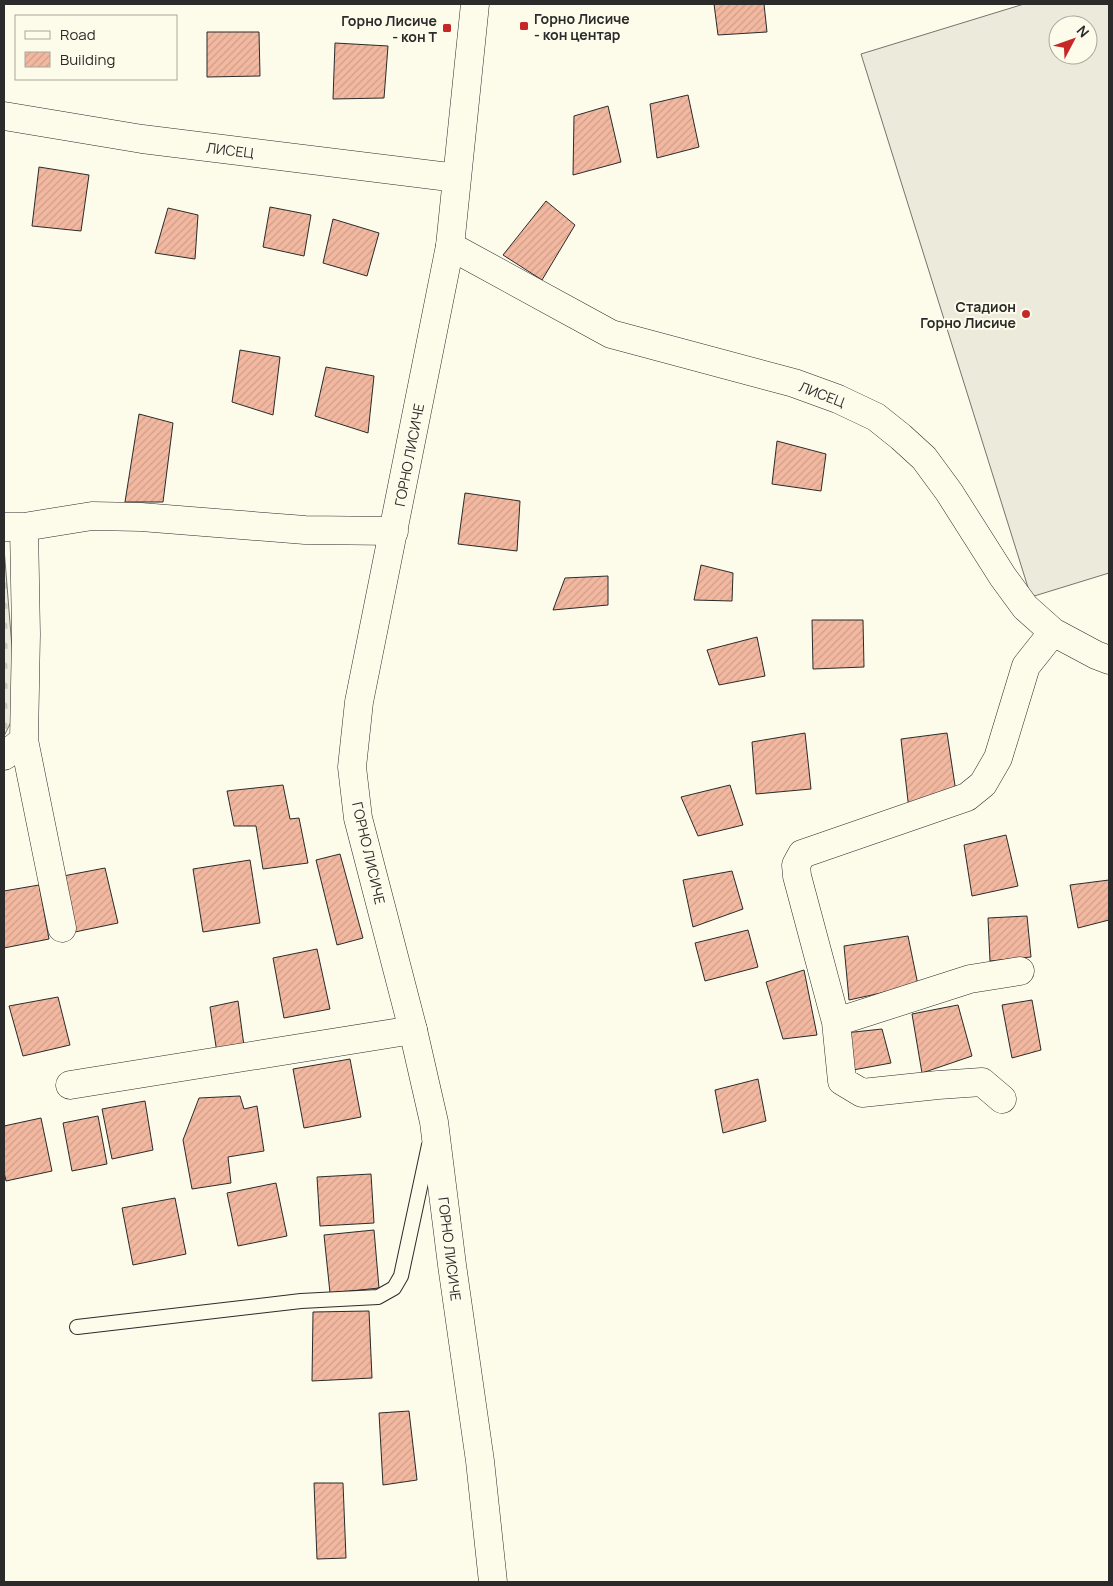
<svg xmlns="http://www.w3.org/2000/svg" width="1113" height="1586" font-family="Manrope,sans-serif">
<defs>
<pattern id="cemetery-stones" width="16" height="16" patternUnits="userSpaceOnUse" patternTransform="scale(1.25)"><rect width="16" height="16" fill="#ecebdb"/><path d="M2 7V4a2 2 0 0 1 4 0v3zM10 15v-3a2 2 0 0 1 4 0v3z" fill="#cbcabc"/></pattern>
<pattern id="building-hatch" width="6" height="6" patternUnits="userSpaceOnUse" patternTransform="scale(1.25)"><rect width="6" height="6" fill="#f2b8a0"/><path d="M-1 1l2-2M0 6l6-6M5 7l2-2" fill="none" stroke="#d09e8a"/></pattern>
</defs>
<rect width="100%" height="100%" fill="#fdfbea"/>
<path fill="url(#cemetery-stones)" stroke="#74746e" d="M4,548L17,710L4,736Z"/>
<path fill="#ecebdb" stroke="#74746e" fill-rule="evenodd" d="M1024,4H1109V573L1031,597L861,54ZM1058,25H1088V55H1058Z"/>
<path fill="url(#building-hatch)" stroke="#2b2b2b" d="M714,4H764L767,32L718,35Z
M207,32H259L260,76L207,77Z
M335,43L388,46L384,98L333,99Z
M688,95L699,147L657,158L650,104Z
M608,106L621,162L573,175L574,116Z
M39,167L89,175L81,231L32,226Z
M546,201L575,225L542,280L503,255Z
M270,207L311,215L304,256L263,247Z
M168,208L198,215L195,259L155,253Z
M333,219L379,233L367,276L323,263Z
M240,350L280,357L273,415L232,402Z
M326,367L374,376L368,433L315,416Z
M139,414L173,423L163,502H125Z
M777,441L826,454L821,491L772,484Z
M465,493L520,501L517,551L458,544Z
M701,565L733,573L732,601L694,600Z
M608,576V605L553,610L565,578Z
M812,620H863L864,667L813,669Z
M757,637L765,676L719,685L707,650Z
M805,733L811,789L756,794L752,742Z
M947,733L956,792L909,810L901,739Z
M283,785L290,819L299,818L308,863L263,869L256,826H234L227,791Z
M730,785L743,825L698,836L681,797Z
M1006,835L1018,886L972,896L964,845Z
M340,854L363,938L337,945L316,860Z
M250,860L260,923L203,932L193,869Z
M105,868L118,923L70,933L58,877Z
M732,871L743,909L693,927L683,880Z
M1109,880V920L1078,928L1070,885Z
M39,885L49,939L4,948V891Z
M1027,916L1031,957L990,961L988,918Z
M748,930L758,967L705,981L695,943Z
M908,936L918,985L849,1000L844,946Z
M317,949L330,1009L284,1018L273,958Z
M804,970L817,1035L783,1039L766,982Z
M58,997L70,1045L23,1056L9,1006Z
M1032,1000L1041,1050L1012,1058L1002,1005Z
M238,1001L244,1046L217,1053L210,1007Z
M958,1005L972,1056L922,1073L912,1014Z
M882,1029L891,1063L853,1070L845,1033Z
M350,1059L361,1117L304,1128L293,1069Z
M758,1079L766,1121L723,1133L715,1090Z
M240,1096L244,1109L257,1106L264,1151L228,1157L231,1183L192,1189L183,1140L199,1098Z
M145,1101L153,1150L112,1159L102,1109Z
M98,1116L107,1164L72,1171L63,1123Z
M41,1118L52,1171L6,1181L4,1172V1126Z
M371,1174L374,1223L320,1226L317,1177Z
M276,1183L287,1236L238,1246L227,1193Z
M175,1198L186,1254L133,1265L122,1208Z
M374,1230L379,1288L330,1293L324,1235Z
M369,1311L372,1378L312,1381L313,1312Z
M409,1411L417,1480L383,1485L379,1413Z
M314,1483H343L346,1558L317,1559Z"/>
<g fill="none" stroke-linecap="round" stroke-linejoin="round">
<defs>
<path id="service" d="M77,1327L301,1301L378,1297L394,1288L401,1276L429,1145"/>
<path id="minor" d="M450,246L611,334L794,383L838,399L876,417L901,437L924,458L949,492L1003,577L1025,607L1053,632L1096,655L1109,660
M4,527H24L92,516L141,517L305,530L394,531
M24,527L26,634L24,740L62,928
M4,756L24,740
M836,1022L970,979L1020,971
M70,1085L413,1030
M1002,1099L982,1082L938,1085L862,1093L842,1081L836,1022L797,876L796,865L802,854L967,797L983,784L998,758L1026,666L1053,632"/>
<path id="tertiary" d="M475,4L450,246L359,702L352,767L358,818L413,1030L434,1122L452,1265L480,1461L493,1582
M4,116L142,139L457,178"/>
</defs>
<use href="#service" stroke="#2b2b2b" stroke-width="16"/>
<use href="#minor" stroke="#2b2b2b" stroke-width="29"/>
<use href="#tertiary" stroke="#2b2b2b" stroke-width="29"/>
<use href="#service" stroke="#fdfbea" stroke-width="14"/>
<use href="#minor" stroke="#fdfbea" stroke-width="28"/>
<use href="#tertiary" stroke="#fdfbea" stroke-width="28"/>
</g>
<g fill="#c62828" stroke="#fdfbea" stroke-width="2">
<rect x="519" y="21" width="10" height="10" rx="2.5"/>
<rect x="442" y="23" width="10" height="10" rx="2.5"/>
<circle cx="1026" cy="314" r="5"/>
</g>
<g text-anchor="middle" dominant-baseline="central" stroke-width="4" stroke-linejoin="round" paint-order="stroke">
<g font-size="14" font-weight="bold" fill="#2b2b2b" stroke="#fdfbea" text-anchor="end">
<text x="534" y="18" text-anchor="start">Горно Лисиче<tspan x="534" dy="16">- кон центар</tspan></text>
<text x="437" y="20">Горно Лисиче<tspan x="437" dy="16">- кон Т</tspan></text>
<text x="1016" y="306">Стадион<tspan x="1016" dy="16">Горно Лисиче</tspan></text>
</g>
<g font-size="14" fill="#2b2b2b" stroke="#fdfbea">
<text transform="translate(230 150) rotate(7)">ЛИСЕЦ</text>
<text transform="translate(822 394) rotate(21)">ЛИСЕЦ</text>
<text transform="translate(409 455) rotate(-79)">ГОРНО ЛИСИЧЕ</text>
<text transform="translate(369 853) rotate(77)">ГОРНО ЛИСИЧЕ</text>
<text transform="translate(450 1249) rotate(83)">ГОРНО ЛИСИЧЕ</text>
</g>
</g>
<rect width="1113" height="1586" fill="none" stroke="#2b2b2b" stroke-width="10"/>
<rect x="15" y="15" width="162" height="65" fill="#fdfbea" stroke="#a9a89e"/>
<rect x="25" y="31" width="25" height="8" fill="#fdfbea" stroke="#a9a89e"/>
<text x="60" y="40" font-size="15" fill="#2b2b2b">Road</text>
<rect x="25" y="52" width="25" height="15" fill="url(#building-hatch)" stroke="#a9a89e"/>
<text x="60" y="65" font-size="15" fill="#2b2b2b">Building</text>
<g transform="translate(1073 40) rotate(49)"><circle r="24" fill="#fdfbea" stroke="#a9a89e"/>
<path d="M0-4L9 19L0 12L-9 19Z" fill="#c62828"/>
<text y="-8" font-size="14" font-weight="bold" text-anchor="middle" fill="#2b2b2b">N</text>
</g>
</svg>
